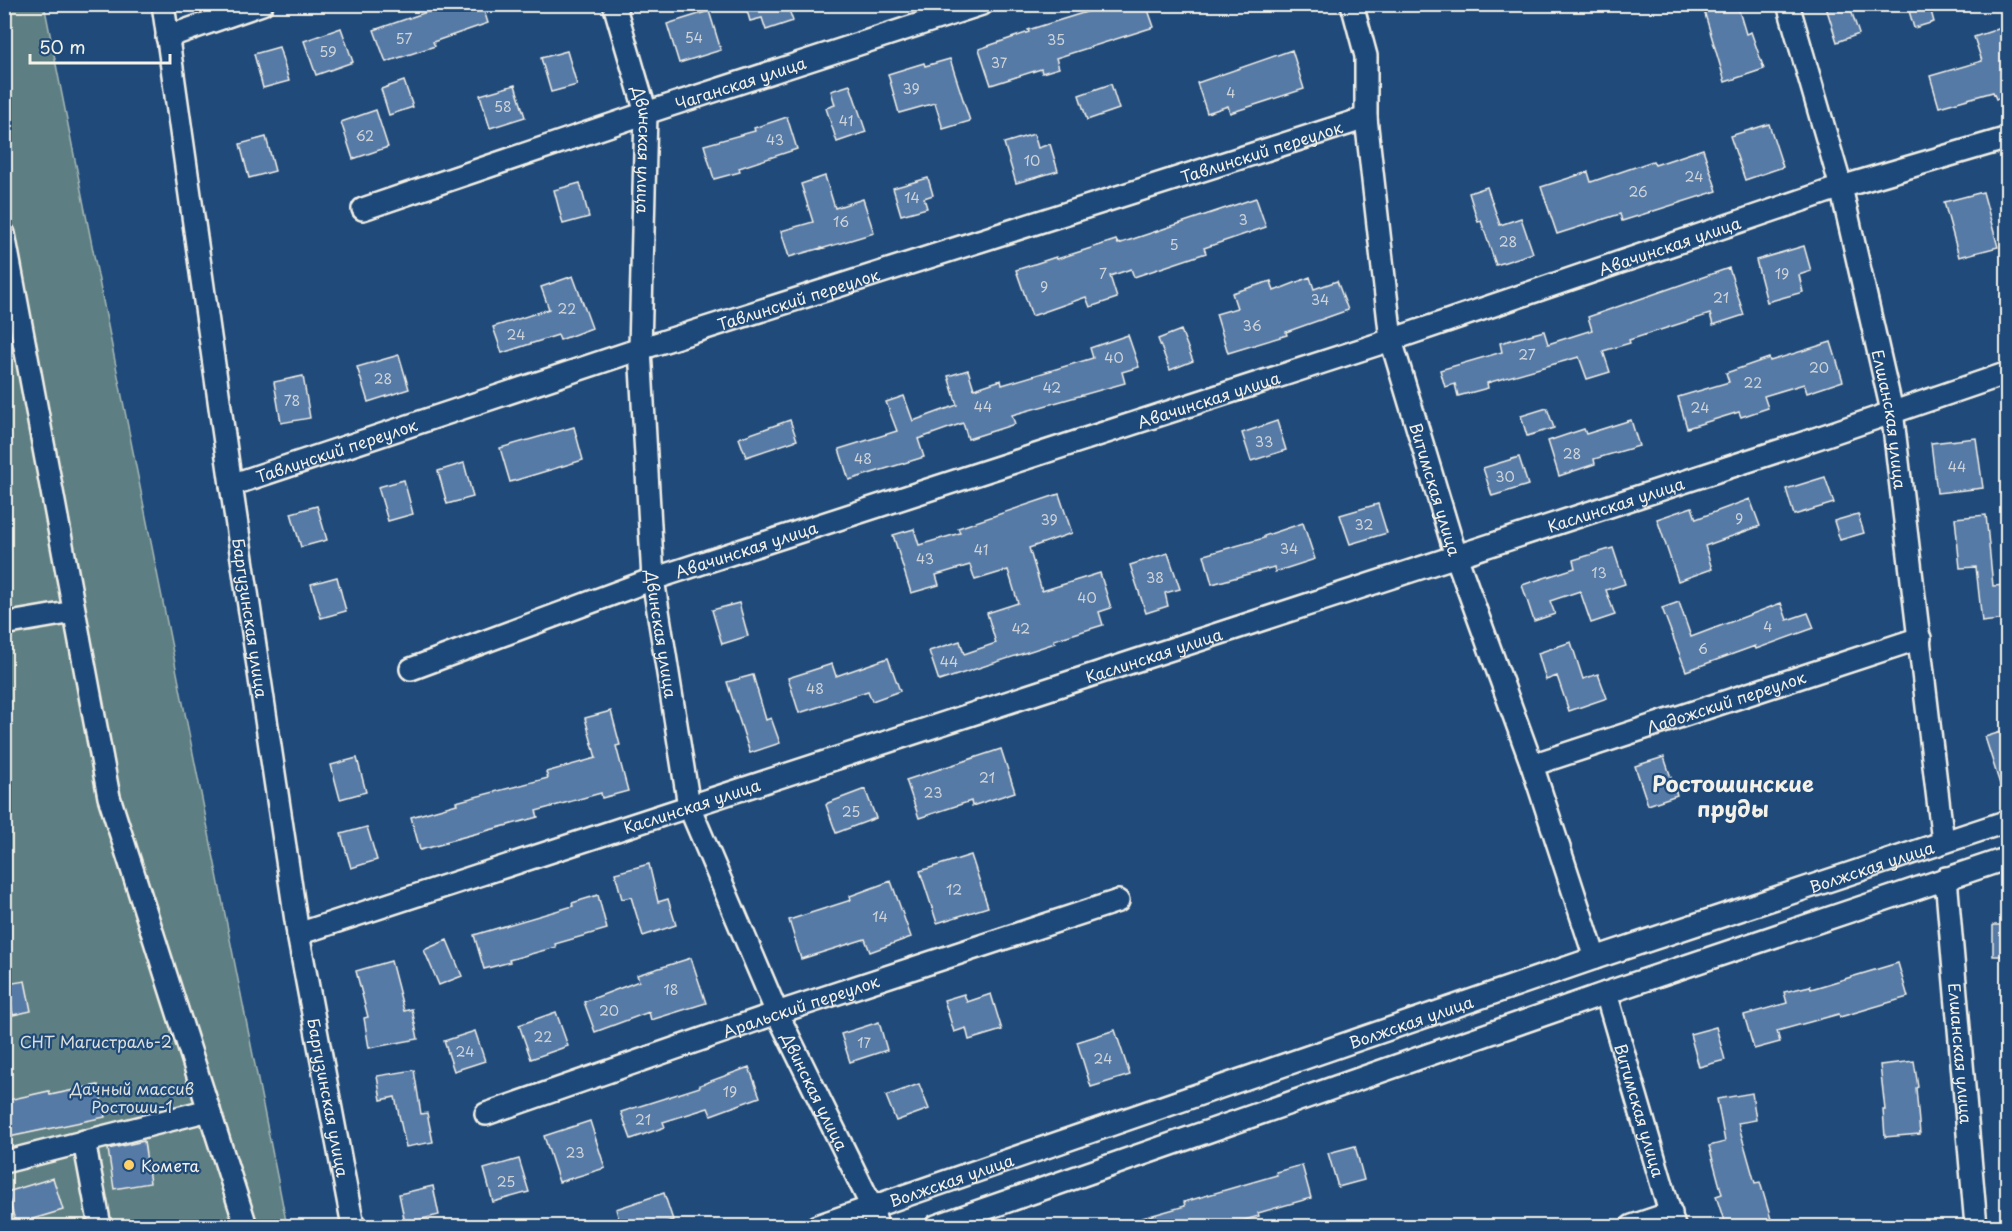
<svg xmlns="http://www.w3.org/2000/svg" width="2012" height="1231" font-family="'Playpen Sans',sans-serif">
<rect width="100%" height="100%" fill="#1f4a7a"/>
<filter id="ink" filterUnits="userSpaceOnUse"><feTurbulence type="fractalNoise" baseFrequency=".0167" numOctaves="2"/><feDisplacementMap in="SourceGraphic" scale="12" xChannelSelector="R" yChannelSelector="G"/><feConvolveMatrix kernelMatrix="1 2 1 2 8 2 1 2 1" color-interpolation-filters="sRGB"/></filter>
<g filter="url(#ink)">
<path fill="#5d7f83" stroke="#a8b8b6" stroke-width="1.5" d="M44,4L287,1226H5L4,5Z"/>
<path fill="#577aa6" stroke="#f4f1e8" stroke-width="1.5" d="M450,4H482L488,23L433,42L435,46L386,62L374,30Z
M745,4H793L794,8L789,10L793,21L766,30L762,18L750,21Z
M1112,4H1146L1154,27L1056,58L1059,68L1042,73L1041,69L991,85L979,49L1029,32L1028,30Z
M1702,4H1737L1746,34L1751,32L1764,69L1725,82Z
M1825,4H1849L1859,34L1837,42Z
M1907,4H1929L1934,22L1914,28Z
M709,11L721,50L679,63L667,24Z
M2007,26V95L1996,99L1993,92L1939,107L1930,76L1982,61L1974,37Z
M341,28L353,62L316,75L304,41Z
M279,47L289,81L263,88L254,54Z
M1292,50L1304,89L1230,113L1228,106L1207,113L1197,83Z
M567,51L577,85L551,92L541,58Z
M950,59L970,121L943,129L935,103L899,113L888,74L924,63L925,66Z
M404,81L413,107L389,115L381,89Z
M1111,84L1119,109L1087,120L1079,95Z
M515,85L525,117L490,128L480,95Z
M850,85L866,132L837,142L826,108L835,105L831,91Z
M376,110L388,147L353,159L341,122Z
M787,117L797,149L739,168L740,172L714,179L704,145L755,131L754,128Z
M1769,124L1783,167L1745,180L1730,136Z
M1034,134L1038,148L1050,144L1058,171L1016,183L1004,143Z
M266,137L275,171L249,178L240,144Z
M1703,149L1717,191L1622,221L1620,214L1557,234L1541,187L1588,172L1591,182L1653,161L1655,165Z
M825,176L835,208L863,199L874,233L821,249V248L789,257L781,231L813,222L801,184Z
M928,178L933,195L924,198L927,208L901,215L893,188Z
M580,183L589,217L563,224L554,190Z
M1487,187L1500,225L1521,218L1533,253L1496,265L1481,221L1478,222L1469,193Z
M1983,192L1998,247L1959,257L1944,202Z
M1256,198L1266,227L1204,248L1206,253L1134,277L1131,269L1110,276L1117,298L1090,307L1086,297L1032,316L1016,270L1056,257L1057,259L1116,240L1118,244Z
M1804,246L1811,271L1799,275L1803,292L1767,302L1756,260Z
M1729,268L1744,315L1713,325L1710,314L1629,340L1630,343L1603,351L1610,372L1587,379L1579,357L1487,383L1488,388L1458,396L1455,384L1445,387L1440,370L1502,352L1500,343L1544,331L1548,344L1592,330L1588,317Z
M573,276L592,328L560,340L558,335L502,353L493,327L549,309L541,287Z
M1310,277L1314,289L1337,281L1348,310L1286,332L1287,335L1228,353L1216,314L1237,308L1232,293L1271,281L1274,291Z
M1181,330L1193,361L1170,370L1158,339Z
M1128,335L1139,367L1122,372L1125,383L1012,415L1015,424L968,439L963,423L918,439L924,457L849,480L839,449L897,431L886,402L904,396L913,421L957,405L948,376L968,370L974,389L1001,380L1002,385L1093,358L1090,348Z
M1831,342L1843,381L1807,393L1804,384L1764,396L1768,408L1741,417L1739,412L1687,428L1678,397L1729,382L1726,373L1769,358L1770,361Z
M399,355L409,389L368,402L357,367Z
M303,376L310,418L281,423L274,382Z
M1547,408L1554,428L1527,436L1521,416Z
M790,420L797,440L746,457L739,438Z
M1631,420L1639,446L1594,459L1595,464L1559,476L1548,441L1584,429L1586,434Z
M1277,421L1286,450L1251,461L1242,433Z
M574,427L583,460L510,482L500,448Z
M1976,438L1983,488L1937,493L1931,443Z
M1519,457L1528,485L1492,496L1483,468Z
M464,463L473,497L447,504L438,471Z
M1825,477L1834,503L1794,515L1786,489Z
M404,480L413,514L388,521L378,487Z
M1059,494L1072,533L1029,548L1042,591L1100,573L1111,608L1099,612L1103,625L1054,640L1055,643L939,681L929,651L960,641L964,654L996,643L987,613L1018,603L1008,570L975,580L970,565L936,575L939,585L911,593L893,535L914,529L919,545L960,533L958,528Z
M1750,499L1760,526L1705,546L1712,569L1678,581L1657,519L1692,507L1696,519Z
M1378,504L1387,533L1350,544L1340,515Z
M317,506L327,540L301,547L291,513Z
M1858,514L1864,533L1840,540L1834,521Z
M1986,515L1993,586L2007,585V619L1982,622L1976,567L1960,568L1955,518Z
M1303,523L1315,559L1275,572L1274,567L1212,584L1204,555L1264,538V536Z
M1613,548L1625,584L1606,590L1615,615L1591,623L1580,591L1550,601L1555,614L1534,621L1522,585L1575,568L1573,560Z
M1168,553L1180,589L1165,593L1168,606L1146,613L1130,565Z
M337,577L346,611L321,618L311,584Z
M1679,602L1691,637L1781,603L1787,620L1808,613L1814,628L1756,649L1755,646L1686,671L1662,608Z
M739,603L748,636L722,644L712,610Z
M1571,642L1583,679L1598,674L1607,698L1569,711L1557,676L1546,680L1538,653Z
M888,658L900,691L872,701L868,691L799,713L788,678L832,664L836,676Z
M753,675L766,720L771,718L780,743L750,753L727,682Z
M611,711L620,745L616,746L628,791L602,798L601,793L536,811L538,817L445,842L446,843L420,850L411,817L457,804L456,802L548,778L546,772L596,758L585,718Z
M2007,730V796L2004,797L1985,737Z
M1001,749L1015,792L972,806L971,801L919,818L906,780Z
M1664,757L1677,795L1648,805L1635,766Z
M357,758L366,792L340,799L331,765Z
M865,789L876,818L836,833L826,805L828,803Z
M367,827L377,860L351,868L341,834Z
M971,855L988,907L937,923L920,871Z
M649,864L658,902L668,899L676,925L643,936L631,897L622,899L615,873Z
M891,881L911,937L870,952L865,939L801,959L789,920L851,900L850,896Z
M598,895L607,929L555,944L556,947L509,960L510,962L484,969L474,935L573,906L572,903Z
M1993,925H2007V956H1993Z
M447,940L462,976L439,985L424,950Z
M691,958L706,1003L651,1020L649,1012L595,1032L584,1002L639,981L637,975Z
M391,961L404,1011L412,1009L418,1039L369,1048L364,1018L368,1017L356,971Z
M1898,963L1908,997L1840,1017L1839,1014L1777,1031L1780,1042L1754,1049L1744,1015L1787,1003L1784,992L1810,986L1811,989Z
M25,981L31,1011L13,1015L7,984Z
M964,994L967,1002L991,994L1002,1030L969,1040L966,1028L954,1032L944,1000Z
M556,1012L568,1046L531,1059L519,1025Z
M879,1022L887,1050L850,1062L841,1034Z
M1716,1027L1725,1060L1699,1067L1690,1034Z
M1115,1030L1130,1075L1091,1087L1077,1042Z
M475,1031L485,1061L454,1071L444,1041Z
M1914,1061L1918,1087L1916,1088L1920,1134L1885,1137L1883,1110H1885L1880,1065Z
M749,1067L760,1097L711,1115L708,1108L663,1122L665,1127L631,1139L621,1112L700,1087V1085Z
M414,1070L421,1114L427,1113L433,1142L406,1147L395,1097L381,1100L377,1076Z
M919,1084L929,1109L896,1121L886,1096Z
M98,1085L105,1117L4,1138V1101L49,1091L50,1095Z
M1752,1093L1756,1120L1738,1123L1755,1183L1760,1182L1771,1219L1746,1227H1726L1716,1196L1722,1194L1709,1146L1725,1142L1717,1099Z
M590,1121L605,1168L559,1182L544,1136Z
M144,1141L150,1183L114,1189L108,1149Z
M1355,1146L1364,1180L1338,1187L1328,1153Z
M519,1159L529,1192L493,1202L484,1169Z
M1302,1165L1311,1198L1258,1213L1259,1216L1221,1227H1129L1128,1222L1185,1206L1184,1202L1277,1175L1276,1172Z
M53,1178L63,1210L16,1224L7,1192Z
M433,1186L439,1215L405,1223L399,1194Z
M664,1193L673,1220L653,1227H621L616,1209Z"/>
<g fill="none" stroke-linecap="round" stroke-linejoin="round">
<defs>
<g id="minor">
<path id="s1" d="M163,4L231,485L298,934L353,1226"/>
<path id="s2" d="M614,4L646,113L640,349L653,579L689,806L777,1013L872,1207L877,1226"/>
<path id="s3" d="M1352,4L1366,56V118L1391,340L1456,556L1532,765L1595,958"/>
<path id="s4" d="M1788,4L1841,187L1892,411L1943,842"/>
<path d="M167,37L262,4"/>
<path id="s5" d="M363,209L646,113L982,4"/>
<path d="M4,234L109,797L246,1226"/>
<path id="s6" d="M231,485L640,349L1366,118"/>
<path d="M4,624L74,612"/>
<path id="s7" d="M411,669L653,579L1391,340L1841,187L2008,138"/>
<path id="s8" d="M1532,765L1920,638"/>
<path id="s9" d="M1946,878L1976,1226"/>
<path id="s10" d="M298,934L1803,443L2008,373"/>
<path id="s11" d="M1606,993L1674,1226"/>
<path id="s12" d="M486,1114L777,1013L1118,901"/>
<path d="M84,1141L100,1226"/>
<path d="M4,1162L209,1110"/>
<path id="s13" d="M817,1226L1595,958L2008,821"/>
<path d="M936,1226L1606,993L2008,858"/>
<path d="M1632,1226L1671,1213"/>
</g>
</defs>
<use href="#minor" stroke="#f4f1e8" stroke-width="26"/>
<use href="#minor" stroke="#1f4a7a" stroke-width="21"/>
</g>
</g>
<circle fill="#ffd166" stroke="#1f4a7a" stroke-width="2" cx="129" cy="1165" r="6"/>
<g text-anchor="middle" dominant-baseline="central" stroke-width="4.5" stroke-linejoin="round" paint-order="stroke">
<g font-size="14" fill="#cdd3d8">
<text x="694" y="37">54</text>
<text x="404" y="38">57</text>
<text x="1056" y="39">35</text>
<text x="328" y="51">59</text>
<text x="999" y="62">37</text>
<text x="911" y="88">39</text>
<text x="1231" y="92">4</text>
<text x="503" y="106">58</text>
<text x="846" y="120">41</text>
<text x="365" y="135">62</text>
<text x="775" y="139">43</text>
<text x="1032" y="160">10</text>
<text x="1694" y="176">24</text>
<text x="1638" y="191">26</text>
<text x="912" y="197">14</text>
<text x="1243" y="219">3</text>
<text x="841" y="221">16</text>
<text x="1508" y="241">28</text>
<text x="1174" y="244">5</text>
<text x="1103" y="273">7</text>
<text x="1782" y="273">19</text>
<text x="1044" y="286">9</text>
<text x="1721" y="297">21</text>
<text x="1320" y="299">34</text>
<text x="567" y="308">22</text>
<text x="1252" y="325">36</text>
<text x="516" y="334">24</text>
<text x="1527" y="354">27</text>
<text x="1114" y="357">40</text>
<text x="1819" y="367">20</text>
<text x="383" y="378">28</text>
<text x="1753" y="382">22</text>
<text x="1052" y="387">42</text>
<text x="292" y="400">78</text>
<text x="983" y="406">44</text>
<text x="1700" y="407">24</text>
<text x="1264" y="441">33</text>
<text x="1572" y="453">28</text>
<text x="863" y="458">48</text>
<text x="1957" y="466">44</text>
<text x="1505" y="476">30</text>
<text x="1739" y="518">9</text>
<text x="1049" y="519">39</text>
<text x="1364" y="524">32</text>
<text x="1289" y="548">34</text>
<text x="981" y="549">41</text>
<text x="925" y="558">43</text>
<text x="1599" y="572">13</text>
<text x="1155" y="577">38</text>
<text x="1087" y="597">40</text>
<text x="1768" y="626">4</text>
<text x="1021" y="628">42</text>
<text x="1703" y="648">6</text>
<text x="949" y="661">44</text>
<text x="815" y="688">48</text>
<text x="987" y="777">21</text>
<text x="933" y="792">23</text>
<text x="851" y="811">25</text>
<text x="954" y="889">12</text>
<text x="880" y="916">14</text>
<text x="671" y="989">18</text>
<text x="609" y="1010">20</text>
<text x="543" y="1036">22</text>
<text x="864" y="1042">17</text>
<text x="465" y="1051">24</text>
<text x="1103" y="1058">24</text>
<text x="730" y="1091">19</text>
<text x="643" y="1119">21</text>
<text x="575" y="1152">23</text>
<text x="506" y="1181">25</text>
</g>
<g font-size="16" fill="#f4f1e8" stroke="#1f4a7a">
<text stroke="none"><textPath href="#s5" startOffset="398">Чаганская улица</textPath></text>
<text stroke="none"><textPath href="#s2" startOffset="150">Двинская улица</textPath></text>
<text stroke="none"><textPath href="#s6" startOffset="1083">Тавлинский переулок</textPath></text>
<text stroke="none"><textPath href="#s7" startOffset="1328">Авачинская улица</textPath></text>
<text stroke="none"><textPath href="#s6" startOffset="597">Тавлинский переулок</textPath></text>
<text stroke="none"><textPath href="#s7" startOffset="842">Авачинская улица</textPath></text>
<text stroke="none"><textPath href="#s4" startOffset="428">Елшанская улица</textPath></text>
<text stroke="none"><textPath href="#s6" startOffset="111">Тавлинский переулок</textPath></text>
<text stroke="none"><textPath href="#s3" startOffset="495">Витимская улица</textPath></text>
<text stroke="none"><textPath href="#s10" startOffset="1386">Каслинская улица</textPath></text>
<text stroke="none"><textPath href="#s7" startOffset="356">Авачинская улица</textPath></text>
<text stroke="none"><textPath href="#s1" startOffset="620">Баргузинская улица</textPath></text>
<text stroke="none"><textPath href="#s2" startOffset="636">Двинская улица</textPath></text>
<text stroke="none"><textPath href="#s10" startOffset="900">Каслинская улица</textPath></text>
<text stroke="none"><textPath href="#s8" startOffset="204">Ладожский переулок</textPath></text>
<text stroke="none"><textPath href="#s10" startOffset="414">Каслинская улица</textPath></text>
<text stroke="none"><textPath href="#s13" startOffset="1114">Волжская улица</textPath></text>
<text stroke="none"><textPath href="#s12" startOffset="333">Аральский переулок</textPath></text>
<text stroke="none"><textPath href="#s13" startOffset="628">Волжская улица</textPath></text>
<text stroke="none"><textPath href="#s9" startOffset="176">Елшанская улица</textPath></text>
<text stroke="none"><textPath href="#s2" startOffset="1122">Двинская улица</textPath></text>
<text stroke="none"><textPath href="#s1" startOffset="1106">Баргузинская улица</textPath></text>
<text stroke="none"><textPath href="#s11" startOffset="122">Витимская улица</textPath></text>
<text stroke="none"><textPath href="#s13" startOffset="142">Волжская улица</textPath></text>
</g>
<g font-size="16" fill="#dde0d9" stroke="#1f4a7a">
<text x="96" y="1041">СНТ Магистраль-2</text>
<text x="132" y="1088">Дачный массив<tspan x="132" dy="18">Ростоши-1</tspan></text>
</g>
<g font-size="16" fill="#f4f1e8" stroke="#1f4a7a" text-anchor="start">
<text x="141" y="1165">Комета</text>
</g>
<g font-size="22" font-weight="bold" fill="#f4f1e8" stroke="#1f4a7a">
<text x="1733" y="782">Ростошинские<tspan x="1733" dy="25">пруды</tspan></text>
</g>
</g>
<rect width="2012" height="1231" fill="none" stroke="#1f4a7a" stroke-width="24"/>
<rect x="12" y="12" width="1988" height="1207" fill="none" stroke="#f4f1e8" stroke-width="2" filter="url(#ink)"/>
<path d="M30 54v9h140v-9" fill="none" stroke="#f4f1e8" stroke-width="3"/>
<text x="39" y="54" font-size="18" fill="#f4f1e8" stroke="#1f4a7a" stroke-width="4.5" paint-order="stroke">50 m</text>
</svg>
